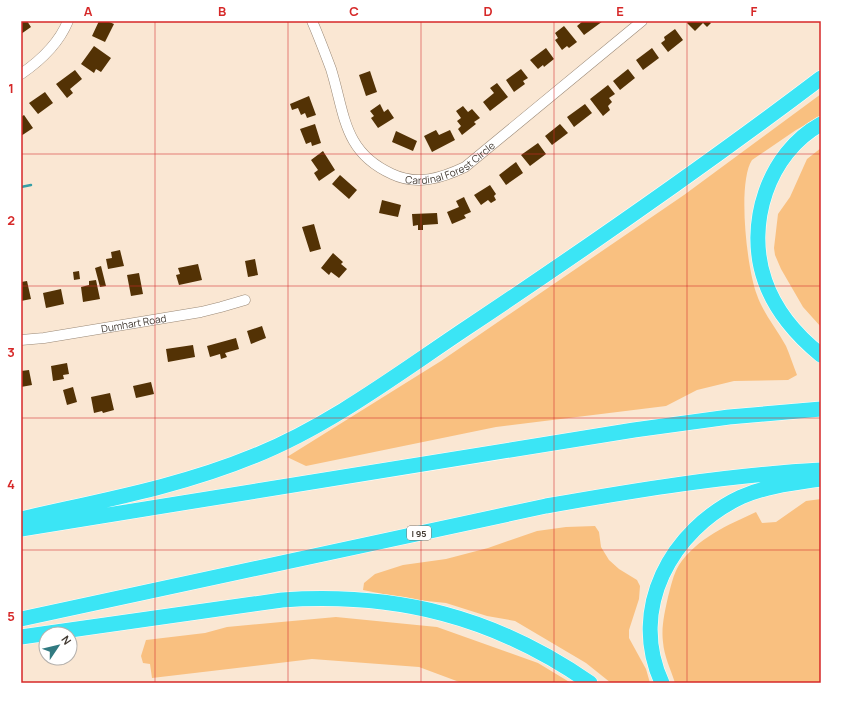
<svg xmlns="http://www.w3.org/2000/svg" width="842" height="704" font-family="Manrope,sans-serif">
<rect width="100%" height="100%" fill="#fae7d3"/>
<path fill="#f9c080" d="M821,94V116L796,130L752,160C737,183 747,270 757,295C763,313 777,329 786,346C790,355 793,365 797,375L788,380L734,381L697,390L666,406L496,427L306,466L287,457L441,361L684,195Z
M821,148V327L803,307L781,269L775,255L774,248L778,214L790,197L807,159Z
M821,499V683H675C671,670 664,656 663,642C661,627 665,611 668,597C671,586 673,575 679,565C697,538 728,525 756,512L762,523L776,522L806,501Z
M595,526L599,532L601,547L609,560L619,569L637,580L640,586L639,599L629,630V638L646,669L650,683H611L586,663L515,621L487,616L446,603L408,599L363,590L364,583L375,574L403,565L446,559L488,548L537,531L566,527Z
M336,617L437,627L538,663L571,683H462L419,667L312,659L152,678L150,664L143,663L141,656L146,640L205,633L227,627Z"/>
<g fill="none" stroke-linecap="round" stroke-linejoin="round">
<path stroke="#359ea6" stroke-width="2.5" d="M21,187L31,185"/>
</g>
<path fill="#533205" d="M21,21H27L31,27L21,34Z
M99,21H107L114,24L105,42L92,36Z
M583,21H603L584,35L577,26Z
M688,21H708L711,23L707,27L703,23L695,31L687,23Z
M564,26L577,42L569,48L567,46L562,50L555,40L558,38L555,33Z
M675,29L683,40L668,52L661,43L665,40L664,37Z
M94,46L111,58L101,72L96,69L94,73L81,64Z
M546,48L554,59L544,67L543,65L538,69L530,60Z
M652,48L659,58L643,70L636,60Z
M521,69L528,78L523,81L525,84L514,92L506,80Z
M628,69L635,78L620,90L613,81Z
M75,70L82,79L70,89L73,93L67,98L56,84Z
M370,71L377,92L366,96L359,75Z
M497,83L508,97L490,111L483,102L494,93L490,88Z
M608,85L615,94L609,98L612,102L608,106L610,110L603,116L590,99Z
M45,92L53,103L38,114L29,103Z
M309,96L316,115L307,118L305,113L301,115L298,108L292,110L290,104Z
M380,104L384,112L388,109L394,118L378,128L371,118L374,116L370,111Z
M585,104L592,113L574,127L567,117Z
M463,106L468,112L472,109L480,118L474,122L476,124L462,135L458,129L461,126L457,121L461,118L456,111Z
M24,115L33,128L21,136V117Z
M315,124L321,143L312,146L311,142L306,144L300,129Z
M560,124L568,133L552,145L545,136Z
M436,130L439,135L450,130L455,140L432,152L424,136Z
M396,131L417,141L413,151L392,142Z
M538,143L546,154L530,166L521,155Z
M323,151L335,170L319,181L314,173L318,170L311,160Z
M516,162L523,173L506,185L499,175Z
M340,175L357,190L349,199L332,184Z
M490,185L496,194L494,196L496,200L491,203L488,200L481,205L474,195Z
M464,197L471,212L464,215L466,218L452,224L447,212L459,207L456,201Z
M382,200L401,205L398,217L379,213Z
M437,213L438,224L423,225V230H418V225L413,226L412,214Z
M314,224L321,249L310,252L302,227Z
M120,250L124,266L108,269L106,259L112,258L111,252Z
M333,253L343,262L341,264L347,269L339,278L331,272L329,275L321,268Z
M255,259L258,275L248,277L245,261Z
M198,264L202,280L179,285L176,275L180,274L178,268Z
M101,266L106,286L100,287L95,268Z
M79,271L80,279L74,280L73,272Z
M139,273L143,294L131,296L127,275Z
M96,280L100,299L83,302L81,287L89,285V281Z
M27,281L31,299L21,301V282Z
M61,289L64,304L46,308L43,293Z
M262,326L266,338L251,344L247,331Z
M236,338L239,349L225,353L227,357L221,359L220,354L210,357L207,346Z
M193,345L195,357L168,362L166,349Z
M67,363L69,374L63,375L64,379L53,381L51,366Z
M29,370L32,385L21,387V371Z
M151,382L154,394L136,398L133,386Z
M73,387L77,402L67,405L63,390Z
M110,393L114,410L103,413L102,411L94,413L91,397Z"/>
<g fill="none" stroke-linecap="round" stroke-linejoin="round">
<defs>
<g id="minor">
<path id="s1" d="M312,21C319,37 325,53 331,69C345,114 343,152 392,174C417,186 442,178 465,167L642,21"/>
<path d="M21,74C40,61 59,43 68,21"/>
<path id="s2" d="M21,340L44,338L201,312L221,307L245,300"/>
</g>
<path id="highway" d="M821,124C768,153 745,225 765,281C775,310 797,336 821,355
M21,519C99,501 179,487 254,456C331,425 399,373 468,327C588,247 706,165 821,78
M21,529L634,430L729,417L821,409
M21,619L546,506C637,490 728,475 821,470
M21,637L282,600C397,592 495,617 590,683
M662,683C628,609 671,530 741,497C766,486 794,483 821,479"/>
</defs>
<use href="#minor" stroke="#9a8977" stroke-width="11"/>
<use href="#highway" stroke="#fff" stroke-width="16"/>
<use href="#minor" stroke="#fff" stroke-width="10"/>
<use href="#highway" stroke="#3be5f5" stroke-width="15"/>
</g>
<path fill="none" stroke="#d62828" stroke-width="1" stroke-opacity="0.55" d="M155,21V683M288,21V683M421,21V683M554,21V683M687,21V683M21,154H821M21,286H821M21,418H821M21,550H821"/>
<g text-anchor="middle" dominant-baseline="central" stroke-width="4" stroke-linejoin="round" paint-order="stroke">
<rect fill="#fff" stroke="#7a746f" stroke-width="1" x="407" y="526" width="24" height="14" rx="3"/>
<g font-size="9" font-weight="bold" fill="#413931">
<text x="419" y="533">I 95</text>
</g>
<g font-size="10" fill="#413931" stroke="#fff">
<text stroke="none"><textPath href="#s1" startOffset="242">Cardinal Forest Circle</textPath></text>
<text stroke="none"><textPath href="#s2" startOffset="114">Dumhart Road</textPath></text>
</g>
</g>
<rect width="842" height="704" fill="none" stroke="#ffffff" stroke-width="44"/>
<g transform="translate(58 646) rotate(55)"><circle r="19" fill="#ffffff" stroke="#b3b0ad"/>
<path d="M0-3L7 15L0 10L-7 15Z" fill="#317a81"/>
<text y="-6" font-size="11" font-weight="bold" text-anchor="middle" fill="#413931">N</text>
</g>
<rect x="22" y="22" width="798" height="660" fill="none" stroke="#d62828" stroke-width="1.5"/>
<g font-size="13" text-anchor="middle" font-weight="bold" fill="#d62828">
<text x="88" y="16">A</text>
<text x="222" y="16">B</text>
<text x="354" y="16">C</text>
<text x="488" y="16">D</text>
<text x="620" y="16">E</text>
<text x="754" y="16">F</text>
<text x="11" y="93">1</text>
<text x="11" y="225">2</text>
<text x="11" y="357">3</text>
<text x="11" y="489">4</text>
<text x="11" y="621">5</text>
</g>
</svg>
